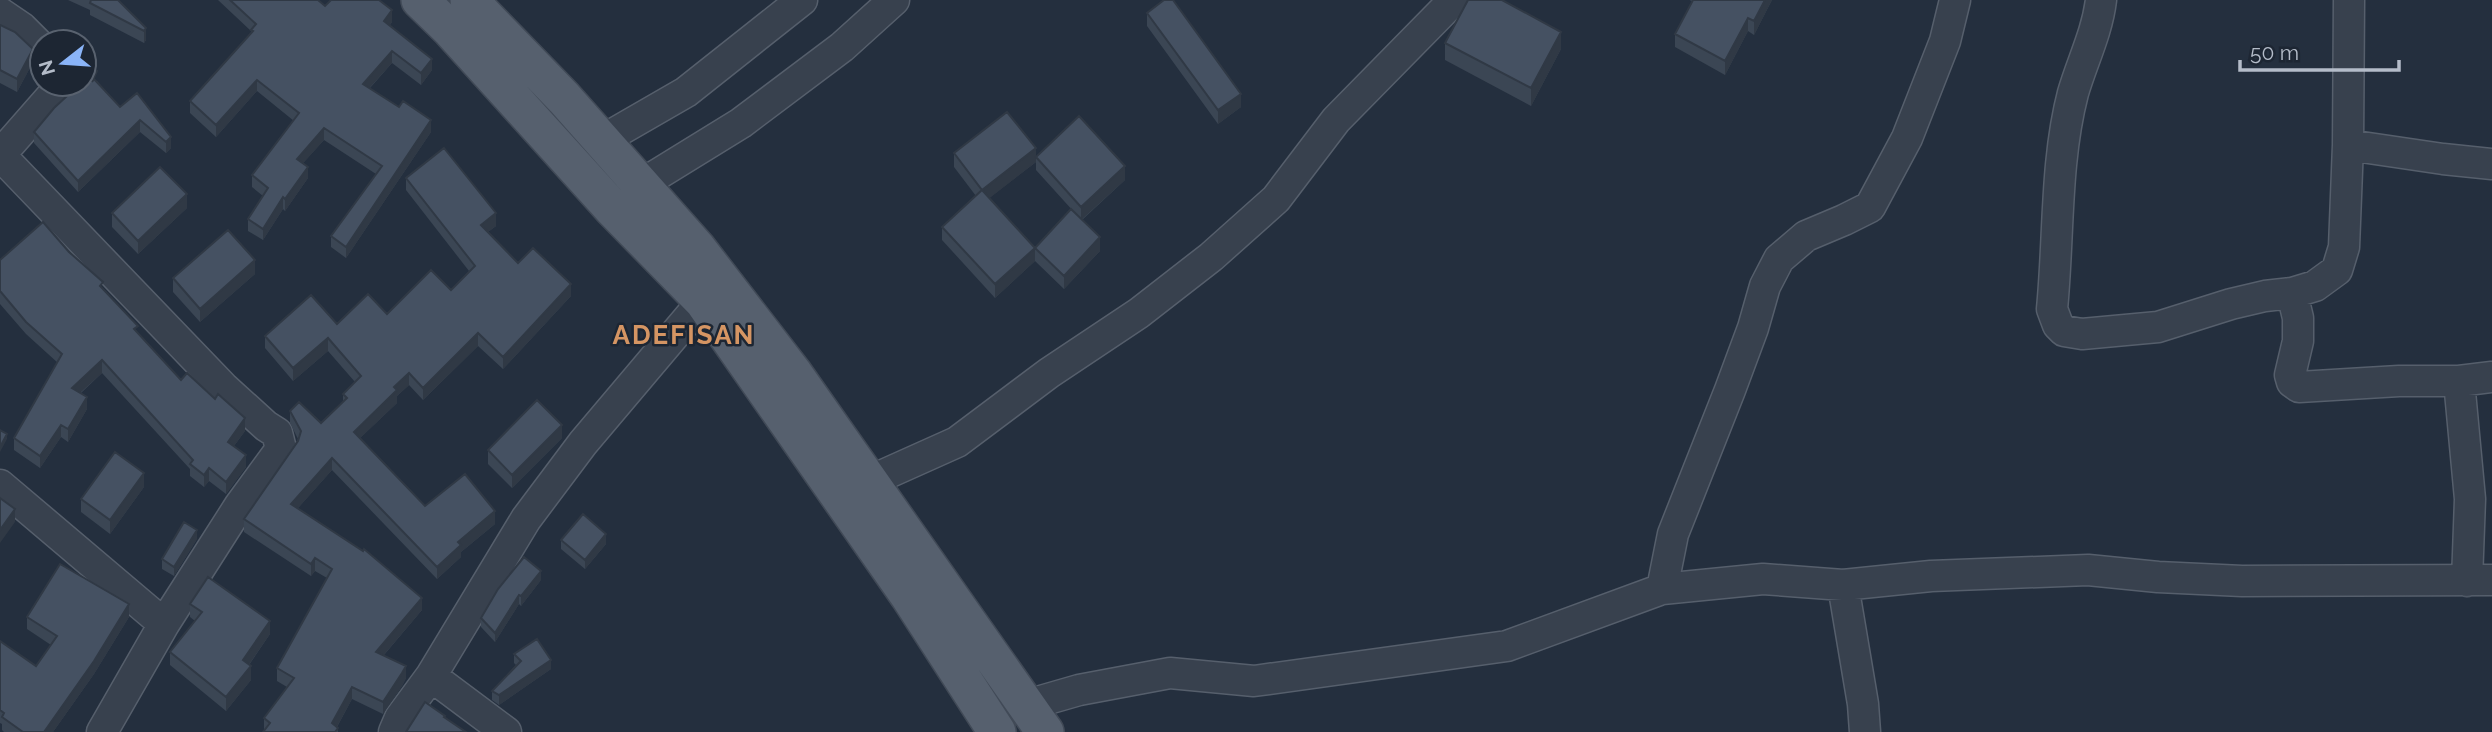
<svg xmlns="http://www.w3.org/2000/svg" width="2492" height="732" font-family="Raleway,sans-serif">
<rect width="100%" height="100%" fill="#242f3e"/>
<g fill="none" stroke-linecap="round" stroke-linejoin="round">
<defs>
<path id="minor" d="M2101,0C2097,33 2082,62 2073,93C2055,162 2059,238 2052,309L2058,325L2064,331L2082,334L2158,327L2231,304L2265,296L2292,293L2315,286L2337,270L2344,247L2348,145L2349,0
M0,13L22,28L42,48
M601,141L686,92L802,0
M2348,145L2443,159L2492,164
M0,155L223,387L266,426L277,433L281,449L240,505L164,624L102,732
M0,155L58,89L57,84
M642,184L741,123L842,47L894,0
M2292,293L2298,318V341L2290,375L2292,382L2299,387L2399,381H2459L2492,377
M2459,381L2470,499L2467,581
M870,481L957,442L1049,373L1139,313L1211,257L1276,199L1336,120L1454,0
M0,485L164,624
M1843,585L1863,704L1865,732
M1662,589L1673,534L1730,390L1753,328L1765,286L1779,259L1806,236L1844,220L1870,207L1907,138L1945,41L1955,0
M431,676L506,732
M1027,705L1079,690L1170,673L1254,681L1507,646L1662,589L1763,579L1843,585L1931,576L2088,570L2158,577L2242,581L2492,580
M394,732L400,718L431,676L526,519L583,443L703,301"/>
<path id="major" d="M420,0L451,30L613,209L703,301L909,596L997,732
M469,0L564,98L697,248L794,374L1045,732"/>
</defs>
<use href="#minor" stroke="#565f6c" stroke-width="33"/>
<use href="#major" stroke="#414a57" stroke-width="40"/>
<use href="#minor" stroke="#38414e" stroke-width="30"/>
<use href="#major" stroke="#56606e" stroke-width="37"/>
</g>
<path fill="#3b4654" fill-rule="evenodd" d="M68,0H118L146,28V40L144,43L90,15V10Z
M218,0H318L325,6L392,22L390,25L432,70L421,85L392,63L370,88L431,132L346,258L331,247V236L376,174L324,140L303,163L308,178L285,211L283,209L263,240L248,231V219L263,196L252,187V175L294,121L257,91L216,137L190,113V101L251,34V31Z
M1690,0H1772L1754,35L1748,31L1725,75L1675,47V34L1692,2Z
M1147,13L1241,107L1218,124L1147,26Z
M0,25L33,62L17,92L0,83Z
M1445,43L1561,49L1531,106L1445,60Z
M97,81L120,107L137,93L171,148L166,153L140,132L78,192L34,143V132Z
M954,153L1036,156L1125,180L1082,220L1100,251L1064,289L1035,261L995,298L942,240V227L976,196L954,167ZM1036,162V170L1074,212L1035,248L989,198Z
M406,178L496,226L488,232L518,263L571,296L503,369L478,346L423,400L409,385L397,396V403L360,438L425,506L495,524L461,552V557L437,579L332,470L298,508L422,610L384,655L406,678L402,686L383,714L352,699L337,727L338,732L264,731V718L287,687L277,681V668L327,578L315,571L311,576L244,532V519L298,439L290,423V411L321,423L343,402V394L355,382L328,351L293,381L265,348V336L337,324L387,314L451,290L469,271L406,190Z
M187,208L138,254L112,227V213Z
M0,260L103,289L138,333L181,380L245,431L234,446L246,467L226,494L209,481L204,487L190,476V469L102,373L81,393L87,409L68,442L61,437L40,468L14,450V438L58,363L26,334L0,304Z
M255,274L200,322L173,292V278Z
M562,438L512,488L488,464V450Z
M144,487L110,534L81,512V499Z
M197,539L174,576L162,569V559Z
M561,540L606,544L585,569L561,549Z
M541,580L521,606L519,604L495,642L481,627V618Z
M190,604L270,634L249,665L251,680L226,711L170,665V652L195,621L190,617Z
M27,617H129L94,674L53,732H4L2,730V724L0,723V641L36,666L51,645L27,629Z
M514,654L551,669L499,705L492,700V691L516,665L514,663Z"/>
<path fill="#303945" d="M1765,0H1772L1754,35V21Z
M392,10V22L384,33V21Z
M1748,18V31L1725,75V61Z
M146,28V40L144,43V31Z
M1561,32V49L1531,106V88Z
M33,49V62L17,92V79Z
M392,51V63L363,95V84Z
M432,59V70L421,85V73Z
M257,80V91L216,137V125Z
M1241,94V107L1218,124V110Z
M140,120V132L78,192V181Z
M431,120V132L346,258V247Z
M324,128V140L297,170V159Z
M171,137V148L166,153V142Z
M1036,148V162L982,204V190Z
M1125,166V180L1081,220V207Z
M308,167V178L285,211V199Z
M187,194V208L138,254V241Z
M283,197V209L263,240V229Z
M496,213V226L481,237V225Z
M1100,237V251L1064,289V276Z
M1035,248V261L995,298V284Z
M255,260V274L200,322V309Z
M571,284V296L503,369V357Z
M478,333V346L423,400V388Z
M328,338V351L293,381V368Z
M102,360V373L72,400V388Z
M409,373V385L397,396V403L354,444V432L394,387Z
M87,397V409L68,442V429Z
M245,418V431L228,454V442Z
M61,425V437L40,468V456Z
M562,425V438L512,488V475Z
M7,434V439L0,452V447Z
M246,455V467L226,494V482Z
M332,458V470L291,516V504Z
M209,468V481L204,487V475Z
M144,473V487L110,534V520Z
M15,509V522L0,543V530Z
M495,511V524L461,552V557L437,579V567L458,542Z
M197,530V539L174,576V567Z
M606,534V544L585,569V560Z
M315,558V571L311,576V564Z
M541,571V580L521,606V596Z
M519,595V604L495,642V633Z
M422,598V610L376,664V652Z
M129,604V617L94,674L53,732H44Z
M270,621V634L243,673V660Z
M551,660V669L499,705V695Z
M251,666V680L226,711V697Z
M406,666V678L402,686L383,714V702Z
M352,687V699L334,732L332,723Z"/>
<path fill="#455162" stroke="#303945" stroke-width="2" d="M91,0H118L146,28L144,31L90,3Z
M230,0H318L325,6L331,0H379L392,10L384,21L432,59L421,73L392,51L363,84L399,107L403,101L431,120L346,247L331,236L382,166L324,128L297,159L308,167L285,199L283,197L263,229L248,219L268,188L252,175L299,113L257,80L216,125L190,101L253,31L251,30L256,24Z
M1164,0H1173L1241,94L1218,110L1147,13Z
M1468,0H1502L1561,32L1531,88L1445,43Z
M1693,0H1765L1754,21L1748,18L1725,61L1675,34Z
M0,25L15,32L33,49L17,79L0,70Z
M95,70L97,71L92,82L94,79L120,107L137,93L171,137L166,142L140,120L78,181L34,132L54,108L80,84H84V81Z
M1007,112L1036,148L982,190L954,153Z
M1079,116L1125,166L1081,207L1036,157Z
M444,148L496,213L481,225L518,263L533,248L571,284L503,357L478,333L423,388L409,373L394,387L397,390L354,432L425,506L465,474L495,511L458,542L461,545L437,567L332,458L291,504L363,551L364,549L422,598L376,652L406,666L402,673L383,702L352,687L332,723L338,728L335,732H263L270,723L264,718L294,678L277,668L332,569L315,558L311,564L244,519L298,441L301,431L290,411L299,402L321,423L347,398L343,394L361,376L328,338L293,368L265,336L311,295L337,324L368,294L387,314L431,270L451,290L475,266L406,178Z
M160,167L187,194L138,241L112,213Z
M982,190L1035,248L995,284L942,227Z
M1071,209L1100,237L1064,276L1035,248Z
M43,222L69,252L103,282L100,286L138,326L134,329L181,380L187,373L215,399L218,394L245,418L228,442L246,455L226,482L209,468L204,475L190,464L193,460L102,360L72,388L87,397L68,429L61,425L40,456L14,438L62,354L26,322L0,291V260Z
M228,230L255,260L200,309L173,278Z
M537,400L562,425L512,475L488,450Z
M0,430L7,434L0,447Z
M115,452L144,473L110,520L81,499Z
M0,498L15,509L0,530Z
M583,514L606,534L585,560L561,540Z
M184,522L197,530L174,567L162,559Z
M524,557L541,571L521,596L519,595L495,633L481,618L498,589Z
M60,564L129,604L94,661L44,732H23L2,717L4,713L0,710V641L36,666L57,636L27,617Z
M208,577L270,621L243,660L251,666L226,697L170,652L202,612L190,604Z
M537,639L551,660L499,695L492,691L521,661L514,654Z
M425,702L445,716L444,717L466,732H406Z"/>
<g text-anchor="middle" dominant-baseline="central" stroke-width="5" stroke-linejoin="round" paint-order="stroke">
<g font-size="26" font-weight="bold" letter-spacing="2" fill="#d59563" stroke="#1d2633">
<text x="684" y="335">ADEFISAN</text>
</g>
</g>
<g transform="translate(63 63) rotate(253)"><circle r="33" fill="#1d2633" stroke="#59626f" stroke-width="2"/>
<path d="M0-5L12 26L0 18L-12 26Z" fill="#8ab4f8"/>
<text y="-10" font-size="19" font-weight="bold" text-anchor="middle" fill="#b4bcc9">N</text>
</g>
<path d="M2240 60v10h159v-10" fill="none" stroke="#b4bcc9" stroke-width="3.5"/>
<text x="2250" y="60" font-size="21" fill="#b4bcc9" stroke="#1d2633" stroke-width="5" paint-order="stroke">50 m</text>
</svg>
